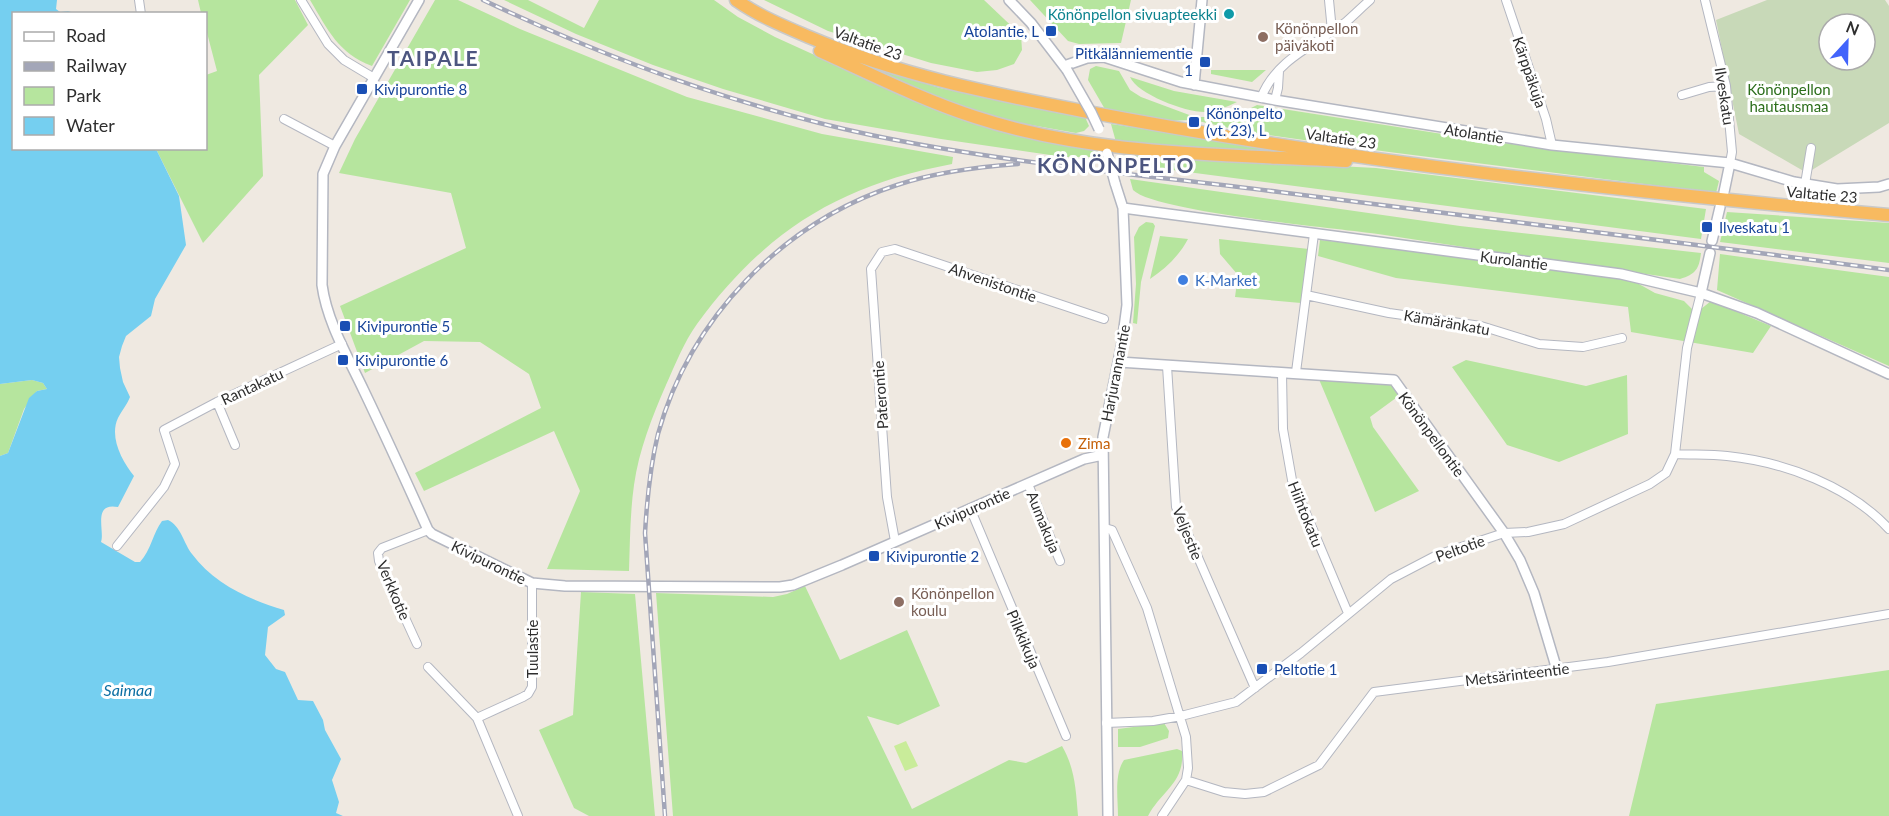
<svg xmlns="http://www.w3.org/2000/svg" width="1889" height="816" font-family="Lato,sans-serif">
<rect width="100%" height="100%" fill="#efe9e1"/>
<path fill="#b6e59e" d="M198,0H295L308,25L259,75L263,176L203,243L157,151L153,149L206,148V75L217,71L206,29V14L201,13Z
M310,0H410L372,66C338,53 328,30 310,0Z
M435,0H458L520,29L687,97L822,134L953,157L952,164C840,185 765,231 697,324C684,342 675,365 666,385C652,417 639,450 634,485C630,513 630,543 629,571L547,569L580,491L554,431L424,491L415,473L541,408L529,374L480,342L424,341L365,373L340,306L466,248L451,193L339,173L355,139Z
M504,0H528L584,28L599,0H714L738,17L775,37L931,108L1037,140L1088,146L1098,150L1101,157H1064L941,139L825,119L723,89L653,65L576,34Z
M764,0H984L1021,35L1022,50L1014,64L997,70L977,72L931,63L828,31Z
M1030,0H1131L1121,43L1079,44L1068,41Z
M850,61L940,88L1085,117L1089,126L1084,131L1076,133L998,119L970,111Z
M1096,66L1119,71L1130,90L1141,97L1192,116L1190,120L1168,121L1106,111L1088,80L1090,69Z
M1211,70H1266L1252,82L1211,74Z
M1130,77L1174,91L1237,102C1227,107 1217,111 1206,112C1187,113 1137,94 1130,77Z
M1257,105L1487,141L1704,167V172L1719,181L1716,193L1389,152L1247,132L1198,121V117H1233Z
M1111,124L1328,156L1132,144L1116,142Z
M1127,152L1159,154L1169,160L1187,162L1201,159L1376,168L1706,209L1701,239L1126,164L1124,154Z
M1130,179L1460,226L1701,253C1699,269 1696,274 1680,279C1579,265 1479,249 1378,234C1337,228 1155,212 1133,190Z
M1727,212L1889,223V263L1720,242Z
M1146,222L1153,223L1155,226L1141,282L1137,324L1133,323L1136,284L1134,237L1139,227Z
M1160,236L1188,239C1179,256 1165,269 1150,279Z
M1219,239L1309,249L1301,303L1235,297L1238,275L1220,254Z
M1320,240L1621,274L1655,293L1684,301L1696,313L1711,301L1771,326L1753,353L1631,332L1628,307L1396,278L1318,256Z
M1720,254L1889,277V366L1717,290Z
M1466,360L1586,386L1627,375L1628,434L1559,462L1507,445L1452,367Z
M1318,377L1391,383L1400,395L1370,417L1373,427L1419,491L1375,512Z
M32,380L43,383L47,389L37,391L24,409L8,453L0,456V384Z
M805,586L840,660L907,630L940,706L898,725L867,716L912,809L1009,760L1026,763L1062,746C1075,768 1076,791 1078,816H673L656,593L773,597L787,594Z
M581,592L635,594L655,816H589L574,808L539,730L573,715Z
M1889,670V816H1629L1656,704Z
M1164,723L1169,731L1168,738L1140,747H1118V729Z
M1177,749L1182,751C1185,783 1161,791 1148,816H1118C1118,799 1114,774 1124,760Z"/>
<path fill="#c8d9b8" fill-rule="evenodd" d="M1767,0H1885L1889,6V123L1807,173L1739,134L1716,20ZM1829,24H1865V60H1829Z"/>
<path fill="#c9ec9a" d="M906,741L918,766L905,771L894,746Z"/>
<path fill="#75cff0" d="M0,0H57L56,9L60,12L68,11L74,13L14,14V148L153,149L157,151L179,196L186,245L155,299L151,316L126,336L122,346L119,357L120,368L123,382L130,397C127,405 122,410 118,418C109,437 122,461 134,476L118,507C92,502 105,531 101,542L135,562H140C151,550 153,533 162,521L168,520C181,526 184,544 192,554C214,584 250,600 284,610L285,615L268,627L265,655L276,669L285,672L298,700L313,701L323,720L325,730L341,759L332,780L339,802L336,813L343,816H0V456L8,453L29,398L37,391L47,389L43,383L32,380L0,384Z"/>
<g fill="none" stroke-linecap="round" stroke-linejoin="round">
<defs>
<path id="minor" d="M139,0L141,14
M301,0L328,44L344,60L374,78
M1329,0L1332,31
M1506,0L1546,119L1552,145
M1705,0L1726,86L1732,152L1730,163
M1682,95L1709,87L1726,86
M1261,98C1276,59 1315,45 1346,22C1354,15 1362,7 1370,0
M1275,100L1278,88L1279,71
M284,119L335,146
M1805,184L1811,148
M1306,295L1389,313L1481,326L1539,344L1583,347L1622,338
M1167,366L1176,507L1255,688
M1296,372L1314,234
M1282,373L1283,429L1292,480L1348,613
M217,402L235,445
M1675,454C1692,455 1710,454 1727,456C1785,462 1849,486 1889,529
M1028,484L1060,561
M970,508L1066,736
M1105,528L1112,530L1147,608L1186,737L1188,768L1186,780L1162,816
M895,541L887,497L871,269L882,252L895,249L1104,319
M117,546L164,487L175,464L164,430L217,402L342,344
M417,644L379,561L378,553L382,548L428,530
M428,667L477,718L518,816
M477,718L523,697L528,694L532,687V583
M1106,723L1153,721L1181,716L1236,702L1301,653L1391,579L1437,555L1504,533L1528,532L1564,524L1650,484L1666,473L1675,454L1687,348L1701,293
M1186,780L1224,792L1245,794L1264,792L1319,765L1374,692L1608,662L1889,614"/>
<path id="tertiary" d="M419,0L335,146L323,174L322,285C327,322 348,357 364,391C386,437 407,483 428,530L432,534L532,583L565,586L780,587L793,585L842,565L1084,459L1103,455
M1009,0L1031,23L1067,70
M1064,66L1087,58L1104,57L1181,82L1275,100L1552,145L1730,163L1794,182L1837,189L1879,187L1889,184
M1194,85L1202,0
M1724,192L1730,163
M1123,208L1621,274L1701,293L1757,313L1889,374
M1712,241L1720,207
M1701,293L1710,253
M1119,362L1394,380L1504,533L1520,560L1534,593L1557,670
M1108,816L1103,437L1122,343L1127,305L1123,208L1115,183"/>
<path id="trunk" d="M736,0C759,16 783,26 809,37C899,75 989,93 1083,111C1349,162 1620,191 1889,215
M820,51C871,74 922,100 975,117C1093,156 1224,154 1346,161"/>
</defs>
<use href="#minor" stroke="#b4b7c1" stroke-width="10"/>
<use href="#tertiary" stroke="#b4b7c1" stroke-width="12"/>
<use href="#trunk" stroke="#c9c9c9" stroke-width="15"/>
<use href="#minor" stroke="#fff" stroke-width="8"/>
<use href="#tertiary" stroke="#fff" stroke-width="9"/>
<use href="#trunk" stroke="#f8ba60" stroke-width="12"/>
<defs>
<path id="rail" d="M483,0C608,59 736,106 871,135C1004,163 1145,175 1279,192C1483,218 1686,243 1889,270
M665,816L645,533C647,499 650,467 658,434C690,318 783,222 897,185C936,172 977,167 1018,164"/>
</defs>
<use href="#rail" stroke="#a3a6b8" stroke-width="4.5"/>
<use href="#rail" stroke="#fff" stroke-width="2" stroke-dasharray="7" stroke-linecap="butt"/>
<defs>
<path id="tertiary-bridge" d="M1067,70L1091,112L1099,129
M1107,153L1115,183"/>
</defs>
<use href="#tertiary-bridge" stroke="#b4b7c1" stroke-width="12" stroke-linecap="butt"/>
<use href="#tertiary-bridge" stroke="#fff" stroke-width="9"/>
</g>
<circle fill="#0f9aa8" stroke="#fff" stroke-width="2" cx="1229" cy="14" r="6"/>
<g fill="#1a4fb4" stroke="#fff" stroke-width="2">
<rect x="1045" y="25" width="12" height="12" rx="3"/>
<rect x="1199" y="56" width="12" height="12" rx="3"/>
<rect x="356" y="83" width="12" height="12" rx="3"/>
<rect x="1188" y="116" width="12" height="12" rx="3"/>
<rect x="1701" y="221" width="12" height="12" rx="3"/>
<rect x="339" y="320" width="12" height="12" rx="3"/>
<rect x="337" y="354" width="12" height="12" rx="3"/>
<rect x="868" y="550" width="12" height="12" rx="3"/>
<rect x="1256" y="663" width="12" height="12" rx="3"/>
</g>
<g fill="#8d6e63" stroke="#fff" stroke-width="2">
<circle cx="1263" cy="37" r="6"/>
<circle cx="899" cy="602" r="6"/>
</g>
<circle fill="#3f7fe0" stroke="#fff" stroke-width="2" cx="1183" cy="280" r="6"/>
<circle fill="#e8710a" stroke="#fff" stroke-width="2" cx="1066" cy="443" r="6"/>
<g text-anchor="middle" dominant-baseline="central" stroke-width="6" stroke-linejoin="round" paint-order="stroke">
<g font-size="15" fill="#0d838f" stroke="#fff" text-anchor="end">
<text x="1217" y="14">Könönpellon sivuapteekki</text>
</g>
<g font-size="15" fill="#785e54" stroke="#fff" text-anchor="start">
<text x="1275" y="28">Könönpellon<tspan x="1275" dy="17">päiväkoti</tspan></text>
<text x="911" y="593">Könönpellon<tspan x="911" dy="17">koulu</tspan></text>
</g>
<g font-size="15" fill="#164399" stroke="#fff" text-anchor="start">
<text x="1039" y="31" text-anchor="end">Atolantie, L</text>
<text x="1193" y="53" text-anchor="end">Pitkälänniementie<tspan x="1193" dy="17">1</tspan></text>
<text x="374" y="89">Kivipurontie 8</text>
<text x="1206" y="113">Könönpelto<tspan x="1206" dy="17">(vt. 23), L</tspan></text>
<text x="1719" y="227">Ilveskatu 1</text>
<text x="357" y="326">Kivipurontie 5</text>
<text x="355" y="360">Kivipurontie 6</text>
<text x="886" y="556">Kivipurontie 2</text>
<text x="1274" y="669">Peltotie 1</text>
</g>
<g font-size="15" fill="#2e2e2e" stroke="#fff">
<text transform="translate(868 43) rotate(20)">Valtatie 23</text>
<text transform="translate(1530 72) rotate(71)">Kärppäkuja</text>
<text transform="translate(1725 96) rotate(81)">Ilveskatu</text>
<text transform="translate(1474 133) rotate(9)">Atolantie</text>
<text transform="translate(1341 138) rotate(8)">Valtatie 23</text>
<text transform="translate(1822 194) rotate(5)">Valtatie 23</text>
<text transform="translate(1514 260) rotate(7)">Kurolantie</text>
<text transform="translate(993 282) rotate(19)">Ahvenistontie</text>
<text transform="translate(1447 322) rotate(10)">Kämäränkatu</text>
<text transform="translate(1115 373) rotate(-79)">Harjurannantie</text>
<text transform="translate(252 386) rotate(-25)">Rantakatu</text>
<text transform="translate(880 395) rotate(-94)">Paterontie</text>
<text transform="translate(1432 434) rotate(54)">Könönpellontie</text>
<text transform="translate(972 508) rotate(-24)">Kivipurontie</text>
<text transform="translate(1306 514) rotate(68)">Hiihtokatu</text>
<text transform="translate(1044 522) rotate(68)">Aumakuja</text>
<text transform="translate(1188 533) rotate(68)">Veljestie</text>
<text transform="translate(1460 548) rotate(-20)">Peltotie</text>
<text transform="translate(489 562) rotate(26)">Kivipurontie</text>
<text transform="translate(394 590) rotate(67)">Verkkotie</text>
<text transform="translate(1024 639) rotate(67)">Pilkkikuja</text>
<text transform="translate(532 649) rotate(-90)">Tuulastie</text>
<text transform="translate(1517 674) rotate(-7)">Metsärinteentie</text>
</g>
<g font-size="15" fill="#2c6e1b" stroke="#fff">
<text x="1789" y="89">Könönpellon<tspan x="1789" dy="17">hautausmaa</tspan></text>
</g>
<g font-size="15" fill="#366cbe" stroke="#fff" text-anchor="start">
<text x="1195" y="280">K-Market</text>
</g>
<g font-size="15" fill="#c56008" stroke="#fff" text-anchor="start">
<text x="1078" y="443">Zima</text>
</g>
<g font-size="16" font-style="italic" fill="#0d6fa3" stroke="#fff">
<text x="128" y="689">Saimaa</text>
</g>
<g font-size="21" font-weight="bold" letter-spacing="1.5" fill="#4d5680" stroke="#fff">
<text x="433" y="57">TAIPALE</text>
<text x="1116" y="164">KÖNÖNPELTO</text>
</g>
</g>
<rect x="12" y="12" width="195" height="138" fill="#ffffff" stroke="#ababab" stroke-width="1.5"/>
<rect x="24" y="32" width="30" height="9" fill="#ffffff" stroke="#ababab" stroke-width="1.5"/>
<text x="66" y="42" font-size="18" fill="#2e2e2e">Road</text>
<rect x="24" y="62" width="30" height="9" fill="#a3a6b8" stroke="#ababab" stroke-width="1.5"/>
<text x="66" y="72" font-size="18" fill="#2e2e2e">Railway</text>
<rect x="24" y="87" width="30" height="18" fill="#b6e59e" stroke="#ababab" stroke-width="1.5"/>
<text x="66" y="102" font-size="18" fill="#2e2e2e">Park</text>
<rect x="24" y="117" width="30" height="18" fill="#75cff0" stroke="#ababab" stroke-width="1.5"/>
<text x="66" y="132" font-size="18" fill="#2e2e2e">Water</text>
<g transform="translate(1847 42) rotate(22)"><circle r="28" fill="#ffffff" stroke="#ababab" stroke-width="1.5"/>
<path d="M0-4.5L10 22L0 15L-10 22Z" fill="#4264fb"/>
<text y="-9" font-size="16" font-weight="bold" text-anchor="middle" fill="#2e2e2e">N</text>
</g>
</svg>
